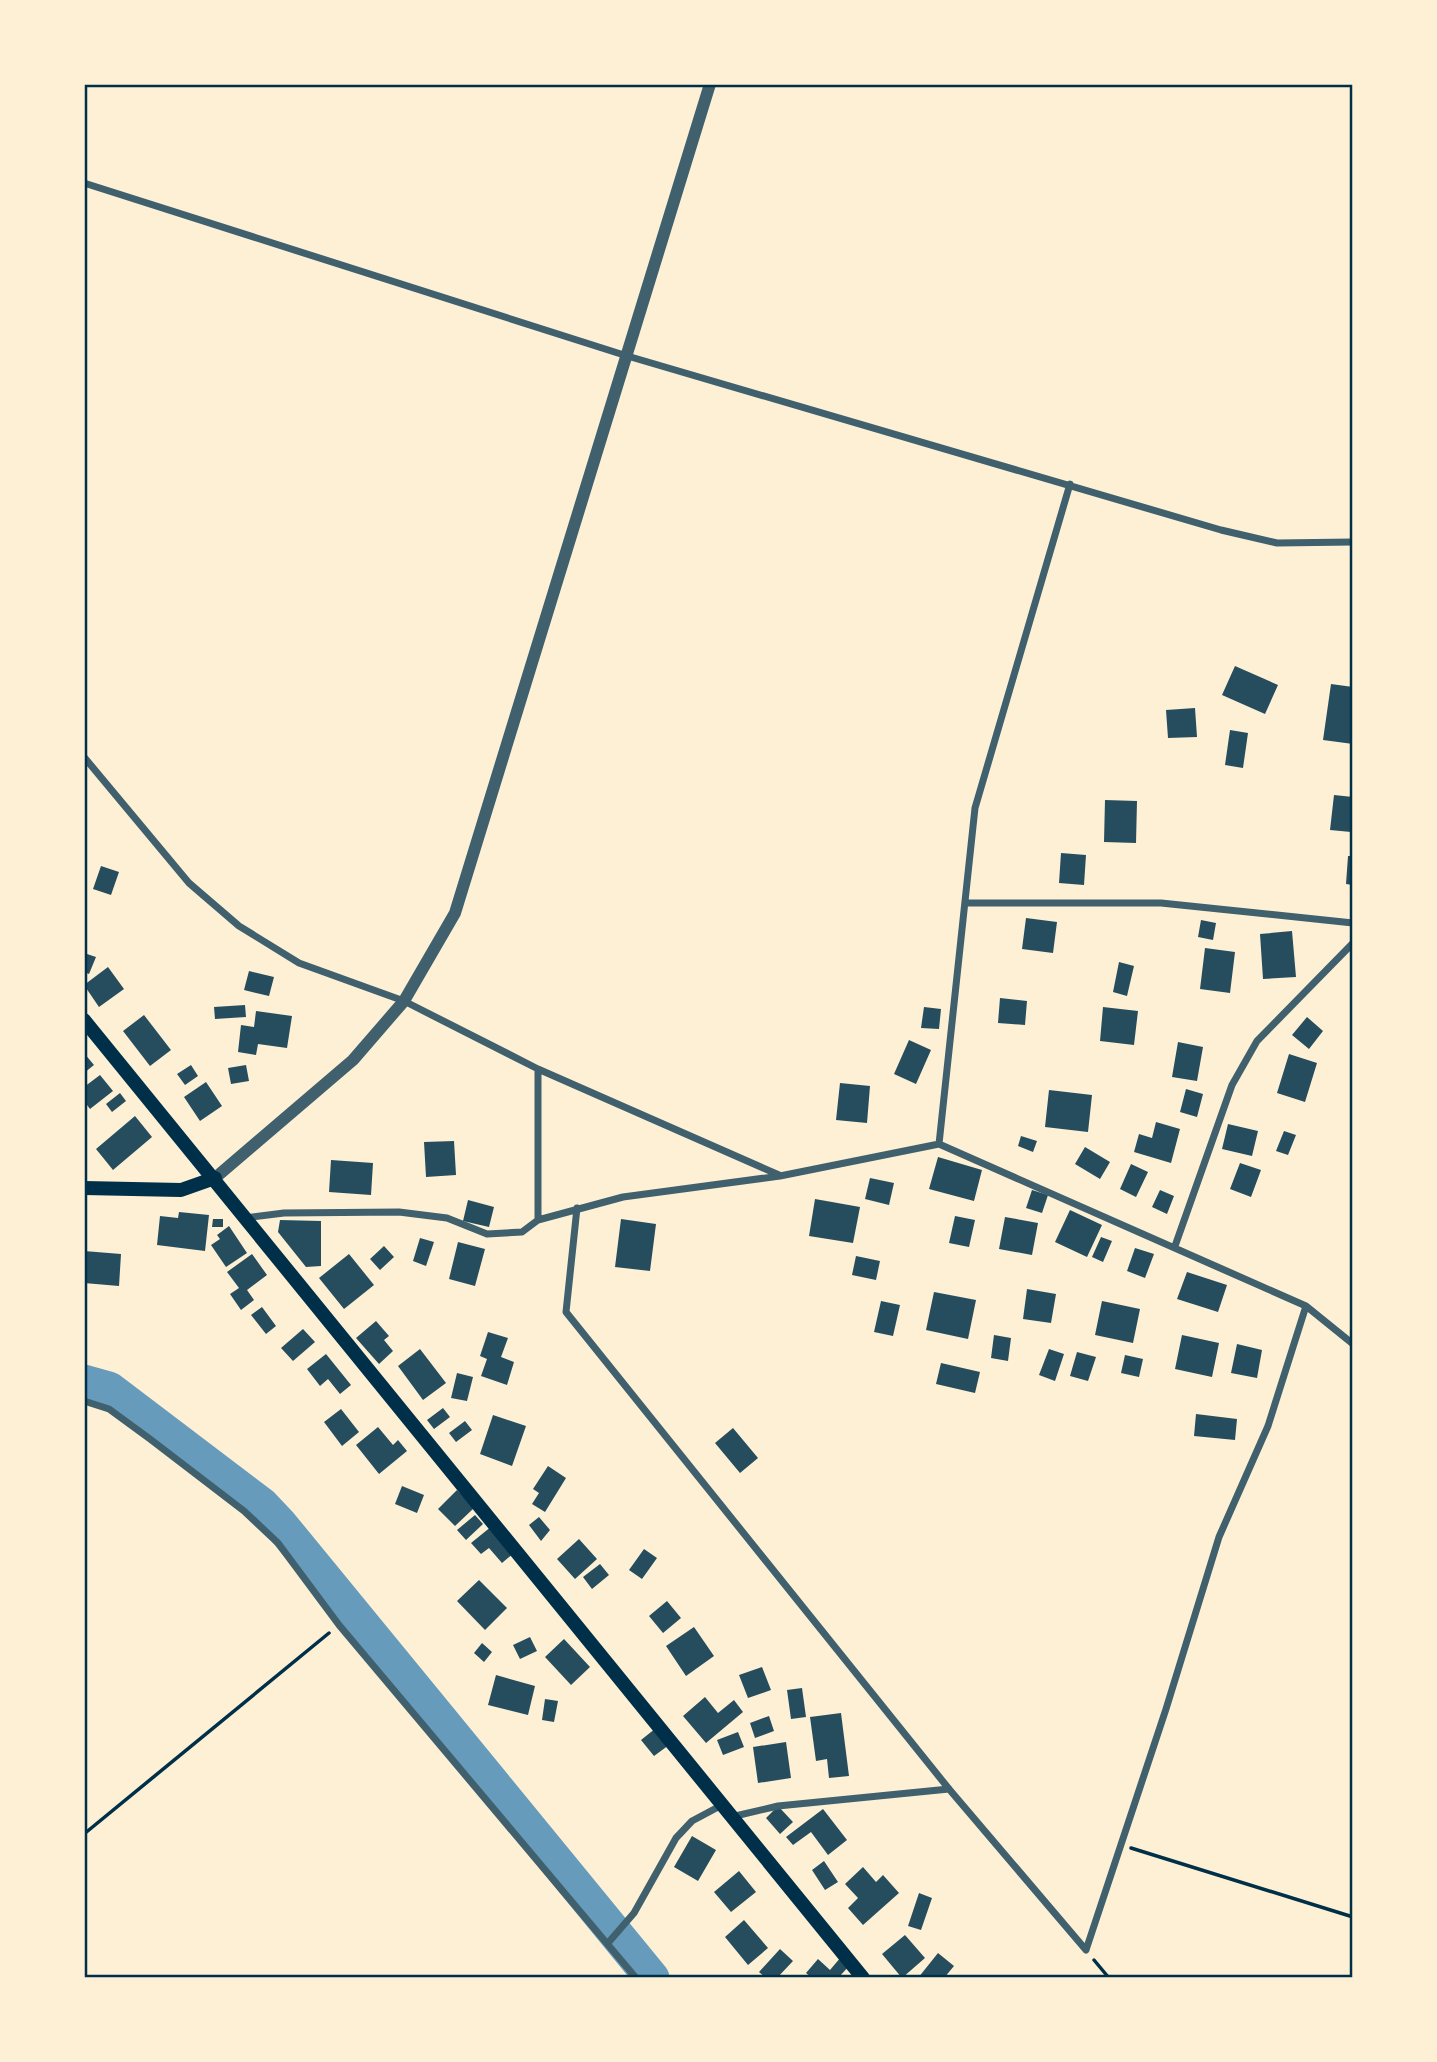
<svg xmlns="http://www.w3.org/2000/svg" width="1437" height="2062" font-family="'Exo 2',sans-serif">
<rect width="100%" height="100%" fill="#fdf0d5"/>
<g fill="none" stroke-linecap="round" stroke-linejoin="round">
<path stroke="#669bbc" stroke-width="35" d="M84,1382L109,1389L262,1505L280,1524L652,1978"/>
</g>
<path fill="#264d5e" d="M1235,666L1278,685L1265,714L1222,695Z
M1331,684L1353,687V744L1323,740Z
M1195,708L1197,737L1168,738L1166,710Z
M1230,730L1248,733L1243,768L1225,765Z
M1334,795L1353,797L1351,832L1330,830Z
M1105,800L1137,801L1136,843L1104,842Z
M1061,853L1086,855L1084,885L1059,883Z
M1348,856H1353V885L1346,884Z
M101,866L119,872L111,895L93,889Z
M1026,918L1057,922L1053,953L1022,949Z
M1201,920L1216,923L1213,940L1198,937Z
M1292,931L1296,977L1263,979L1260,934Z
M1205,948L1235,952L1230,993L1200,989Z
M84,953L96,957L89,974L84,972Z
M1119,962L1134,966L1127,996L1113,992Z
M108,967L124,989L99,1007L84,985Z
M249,971L274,977L269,996L244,990Z
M1000,998L1027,1001L1025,1025L998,1023Z
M245,1005L246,1017L215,1019L214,1007Z
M924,1007L941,1009L939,1029L921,1028Z
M1103,1007L1138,1011L1134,1045L1100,1041Z
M256,1011L292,1016L287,1048L258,1044L256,1055L238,1052L241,1025L254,1027Z
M144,1015L171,1050L150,1066L123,1031Z
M1307,1017L1323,1031L1309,1049L1292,1035Z
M909,1040L931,1050L916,1084L894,1074Z
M1178,1042L1203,1047L1197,1081L1172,1077Z
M84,1053L94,1065L84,1073Z
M1289,1054L1317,1063L1305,1102L1277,1093Z
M191,1065L198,1076L185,1085L177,1074Z
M246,1065L249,1081L231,1084L228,1068Z
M100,1075L113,1091L90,1109L84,1101V1087Z
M206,1082L222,1106L200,1121L184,1097Z
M840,1083L870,1086L867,1123L836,1120Z
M1186,1089L1203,1094L1197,1117L1180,1112Z
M1049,1090L1092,1095L1088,1132L1045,1127Z
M120,1093L126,1101L112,1112L106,1104Z
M135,1116L152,1137L113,1170L96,1149Z
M1156,1122L1180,1129L1171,1163L1134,1152L1139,1134L1152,1138Z
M1228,1124L1258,1131L1252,1156L1222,1149Z
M1284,1131L1296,1135L1288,1155L1276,1151Z
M1021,1136L1037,1141L1033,1152L1018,1146Z
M454,1141L456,1175L426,1177L424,1142Z
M1085,1147L1110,1162L1100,1179L1075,1164Z
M938,1157L982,1170L974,1201L929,1189Z
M331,1160L373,1163L371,1195L329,1192Z
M1240,1163L1261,1170L1251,1197L1230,1189Z
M1131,1164L1148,1172L1136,1197L1120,1189Z
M870,1178L894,1183L889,1205L865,1199Z
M1032,1190L1048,1195L1042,1213L1026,1208Z
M1160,1190L1174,1196L1167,1214L1152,1207Z
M815,1199L860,1207L853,1243L809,1236Z
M468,1200L494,1207L489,1227L463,1221Z
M1070,1210L1102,1225L1087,1257L1055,1242Z
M179,1212L209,1215L205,1251L157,1245L160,1216L178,1218Z
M955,1216L975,1220L969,1247L949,1243Z
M1005,1217L1038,1223L1032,1255L999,1249Z
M213,1219H223V1227H212Z
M621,1219L656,1224L650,1271L615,1267Z
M280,1220L321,1221V1266L306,1267L278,1232Z
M229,1226L247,1253L226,1267L211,1245L220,1239L217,1235Z
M1101,1237L1112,1241L1103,1262L1092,1257Z
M420,1238L434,1242L426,1266L413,1261Z
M458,1242L485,1249L475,1286L449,1279Z
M384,1246L394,1257L380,1270L370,1259Z
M1135,1248L1154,1254L1145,1278L1127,1271Z
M84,1251L121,1254L119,1286L84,1283Z
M252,1254L267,1275L247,1290L254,1300L241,1310L230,1294L239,1288L227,1272Z
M349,1254L374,1285L344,1309L319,1278Z
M856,1256L880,1261L876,1280L852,1275Z
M1187,1272L1227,1285L1218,1312L1177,1299Z
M1027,1289L1056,1294L1051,1323L1023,1319Z
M934,1292L976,1300L968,1339L926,1330Z
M881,1301L900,1305L893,1336L874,1332Z
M1102,1301L1140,1309L1133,1343L1095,1335Z
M262,1307L276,1326L266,1334L251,1315Z
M376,1321L389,1336L384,1340L393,1351L379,1364L356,1338Z
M303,1329L315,1342L293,1361L281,1348Z
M488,1332L508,1338L501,1357L514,1362L507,1385L481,1376L487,1359L480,1356Z
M994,1335L1011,1338L1008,1361L991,1358Z
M1182,1335L1219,1343L1212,1377L1175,1369Z
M1237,1344L1262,1350L1257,1378L1231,1373Z
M420,1349L446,1383L423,1400L398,1366Z
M1049,1349L1064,1354L1055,1381L1039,1375Z
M1077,1352L1096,1357L1088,1381L1070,1376Z
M326,1354L351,1385L340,1394L328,1379L320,1386L307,1369Z
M1125,1355L1143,1359L1139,1377L1121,1373Z
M941,1363L980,1372L975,1393L936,1384Z
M457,1373L473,1377L467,1401L451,1398Z
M443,1408L450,1417L434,1429L427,1420Z
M341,1409L359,1432L342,1446L324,1422Z
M1196,1414L1237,1419L1235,1440L1194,1436Z
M493,1415L526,1426L512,1466L480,1454Z
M465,1421L472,1430L456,1442L449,1433Z
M378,1427L393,1445L398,1440L407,1451L379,1474L356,1445Z
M733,1428L758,1458L740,1473L715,1443Z
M548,1466L566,1478L545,1512L532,1504L539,1493L533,1489Z
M402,1486L424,1495L417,1513L395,1504Z
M457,1490L474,1508L455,1526L438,1509Z
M475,1515L483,1524L466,1540L457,1530Z
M539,1517L550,1530L541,1541L529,1525Z
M492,1526L514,1553L502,1563L489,1548L481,1554L471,1543Z
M579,1539L597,1559L575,1579L557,1559Z
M644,1549L657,1558L642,1579L629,1570Z
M600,1564L609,1575L592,1589L583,1577Z
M479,1580L507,1608L485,1630L457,1601Z
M667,1601L681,1618L663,1633L649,1616Z
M694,1627L714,1656L686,1676L666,1646Z
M530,1637L537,1651L520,1659L513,1645Z
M564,1639L590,1667L571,1685L545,1657Z
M482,1643L492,1652L484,1662L474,1653Z
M762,1667L771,1690L748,1698L739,1675Z
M496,1675L535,1686L528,1715L488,1705Z
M802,1688L806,1717L791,1719L787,1690Z
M705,1697L718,1713L734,1700L743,1712L706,1743L683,1716Z
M545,1699L558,1701L554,1722L542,1720Z
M841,1713L849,1776L829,1778L827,1759L816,1761L810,1717Z
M769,1716L774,1731L755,1738L750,1723Z
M656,1728L669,1745L654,1756L641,1740Z
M738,1732L744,1747L723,1755L717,1740Z
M786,1742L791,1778L758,1783L753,1747Z
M778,1806L793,1822L780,1834L766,1818Z
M823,1809L847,1840L828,1855L811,1832L793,1845L786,1837Z
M692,1836L716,1850L698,1881L674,1867Z
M824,1861L838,1882L825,1890L812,1870Z
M863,1867L876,1882L883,1875L899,1893L863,1925L848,1908L858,1898L845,1884Z
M739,1871L756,1892L731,1912L714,1892Z
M919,1893L932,1898L921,1930L908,1926Z
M744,1920L768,1948L748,1965L725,1937Z
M905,1935L925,1958L902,1978L882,1954Z
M780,1949L793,1961L777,1978H766L759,1972Z
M938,1953L954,1966L944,1978H918Z
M841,1957L850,1965L838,1978H812L806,1973L818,1959L830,1970Z"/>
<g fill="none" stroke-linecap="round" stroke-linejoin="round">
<path stroke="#003049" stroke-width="3.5" d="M84,1834L329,1633
M1131,1848L1353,1917
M1094,1960L1109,1978"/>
<path stroke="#3f606c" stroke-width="7" d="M84,183L624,355L1221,530L1277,543L1353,542
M84,757L189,883L239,926L299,963L404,1001L538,1069L779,1175
M966,903H1161L1353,923
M939,1144L975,808L1070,484
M577,1208L566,1312L949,1789L1086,1950
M245,1218L284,1213L399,1212L447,1218L487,1234L522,1232L538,1220L623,1197L780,1176L939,1144L1306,1306L1353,1344
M538,1220V1069
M1175,1246L1232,1085L1257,1041L1353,943
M84,1401L109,1409L150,1439L244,1511L278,1543L339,1625L636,1978
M731,1817L778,1806L949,1789
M608,1943L634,1913L676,1838L692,1821L722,1805
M1086,1950L1166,1709L1219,1537L1268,1426L1306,1306"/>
<path stroke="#3f606c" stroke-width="12" d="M215,1178L353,1060L404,1001L455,913L710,84"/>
<path stroke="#003049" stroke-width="14" d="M84,1188L181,1190L215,1178"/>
<path stroke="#003049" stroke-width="14" d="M84,1020L863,1978"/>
</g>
<rect width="1437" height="2062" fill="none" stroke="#fdf0d5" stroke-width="172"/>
<rect x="86" y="86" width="1265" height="1890" fill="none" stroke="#003049" stroke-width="2.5"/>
</svg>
